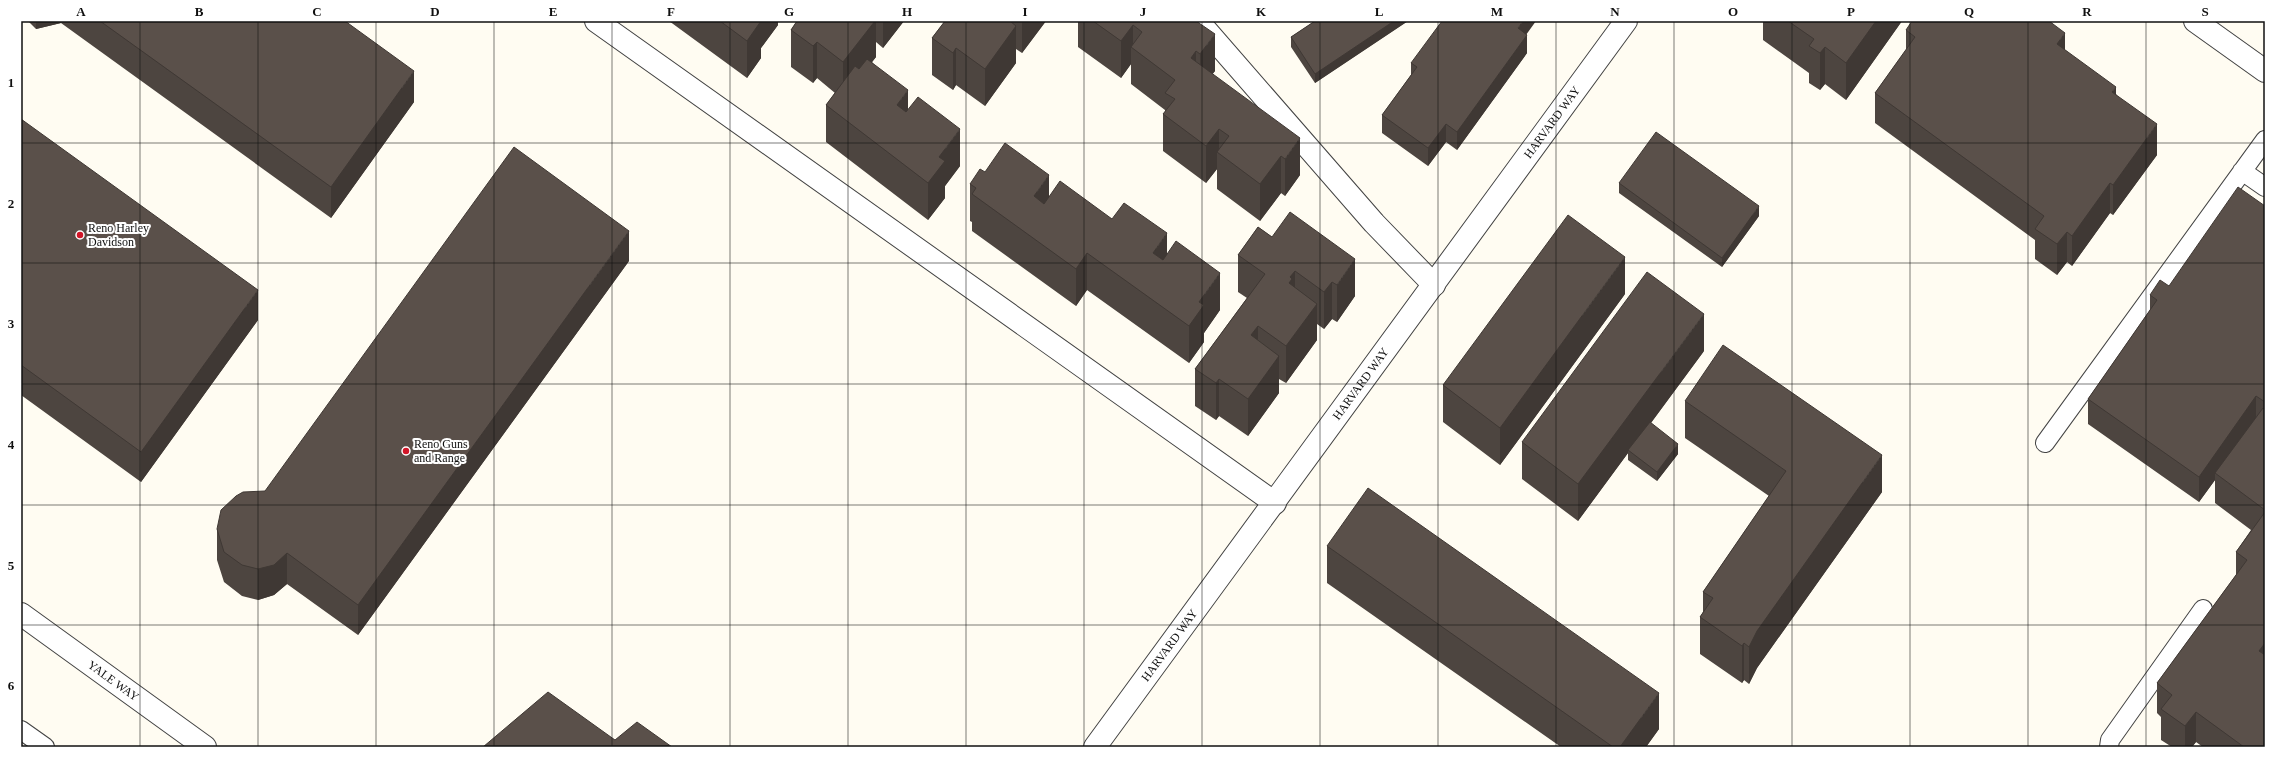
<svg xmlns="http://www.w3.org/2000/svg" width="2286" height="768" font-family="Georgia,serif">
<rect width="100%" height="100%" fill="#fffcf2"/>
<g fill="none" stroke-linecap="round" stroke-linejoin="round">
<defs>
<path id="service" d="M2242,171L2265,187
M2045,443L2265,140
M21,730L45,747
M2109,747L2110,740L2203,609"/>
<g id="minor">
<path d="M596,21L1275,503"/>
<path d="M1198,21L1374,223L1434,285"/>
<path id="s1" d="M21,614L205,747"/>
<path id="s2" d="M1095,747L1626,21"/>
</g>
<path id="tertiary" d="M2195,21L2265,71"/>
</defs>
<use href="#service" stroke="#434343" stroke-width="20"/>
<use href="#minor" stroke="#434343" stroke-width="24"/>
<use href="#tertiary" stroke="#434343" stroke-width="24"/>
<use href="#service" stroke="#fff" stroke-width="18"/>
<use href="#minor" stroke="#fff" stroke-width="22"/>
<use href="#tertiary" stroke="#fff" stroke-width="22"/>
</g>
<path fill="#4d4540" d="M28,21H345L414,102L331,218L61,23L36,29Z
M669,21H778V25L761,48V58L747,78Z
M797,21H904L883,48L876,42V57L872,62L908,110L960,166L945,186V198L928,220L826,142V105L835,93L817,78L813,83L791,67V30Z
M945,21H1046L1022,53L1016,49V63L985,106L956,85L953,90L932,75V38Z
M1078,21H1196L1215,71L1212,74L1300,175L1285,196L1281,193L1260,221L1217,189V169L1206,183L1163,151V114L1165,112V110L1131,84V64L1121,78L1078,47Z
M1315,21H1408L1315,83L1291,47V37Z
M1763,21H1902L1846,100L1825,84L1820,90L1809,83V73L1763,40Z
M2051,21V22L2065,50L2116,94L2157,155L2113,215L2110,213L2072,266L2067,262L2057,275L2035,259V240L1875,123V93L1906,50V30Z
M1526,34L1527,53L1457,150L1446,142L1428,166L1382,133V115L1411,75V63Z
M21,119L258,320L141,482L21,395Z
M985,172L1112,219L1167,255L1220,310L1204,333V342L1189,363L1087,290L1076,306L972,231V222L970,221V184Z
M1619,183L1759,216L1722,267L1619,193Z
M2265,206V747H2203L2196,742L2192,747H2172L2161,740V717L2157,713V683L2236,575V552L2251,530L2215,503V480L2199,502L2088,424V399L2150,310V295L2169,286Z
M1258,227L1355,296L1337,322L1332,319L1324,329L1317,324V340L1286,383L1279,379V393L1248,436L1219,416L1216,420L1195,406V369L1247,298L1238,292V255Z
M629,261L358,635L287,584L274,595L258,600L242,596L224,582L217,560V529L265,491Z
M1625,294L1500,465L1443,422V385Z
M1704,351L1651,423L1678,454L1657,481L1628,460V453L1578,521L1522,479V442Z
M1685,401L1882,492L1757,668L1749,684L1744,680L1742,683L1700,654V617L1703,612V592L1769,496L1685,438Z
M1327,546L1659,729L1646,747H1561L1327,583Z"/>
<path fill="#3f3834" d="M36,21H61V23L36,29Z
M756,21H778V25L761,48V58L747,78V41Z
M875,21H876V57L843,99V62Z
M883,21H904L883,48Z
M1022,21H1046L1022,53Z
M1394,21H1408L1315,83V74Z
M1523,21H1536L1518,46V28Z
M1876,21H1902L1846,100V63Z
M1133,25V48L1131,47V64L1121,78V41Z
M1016,26V63L985,106V69Z
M2065,33V63L2057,44Z
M1215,34V71L1200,91V54Z
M1527,35V53L1457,150V132Z
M817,42V78L813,83V46Z
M1825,47V84L1820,90V53Z
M956,48V85L953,90V53Z
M1196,51V88L1191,58Z
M414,71V102L331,218V187Z
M2116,87V117L2112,92Z
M908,90V127L897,105Z
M1446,124V142L1428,166V148Z
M2157,124V155L2113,215V185Z
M960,129V166L945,186V198L928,220V183L939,157Z
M1219,129V154L1217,152V169L1206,183V146Z
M1300,138V175L1285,196V159Z
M1281,156V193L1260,221V184Z
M1049,175V211L1034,196Z
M2110,183V213L2072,266V236Z
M1759,206V216L1722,267V258Z
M629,231V261L358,635V605Z
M2067,232V262L2057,275V244Z
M1167,233V270L1153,253Z
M1087,253V290L1076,306V269Z
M1625,257V294L1500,465V428Z
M1355,259V296L1337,322V285Z
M1295,271V308L1289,283L1290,277Z
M1220,273V310L1204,333V342L1189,363V326L1199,302Z
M1332,282V319L1324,329V292Z
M258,290V320L141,482V452Z
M1317,304V340L1286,383V346Z
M1704,314V351L1630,451L1628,450V453L1578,521V484Z
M1258,326V363L1251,335Z
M1279,356V393L1248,436V399Z
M1219,379V416L1216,420V383Z
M2256,396V421L2215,473V480L2199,502V477Z
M1678,444V454L1657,481V472Z
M1882,455V492L1757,668L1749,684V647L1757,631Z
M287,553V584L274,595L258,600V569Z
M1744,643V680L1742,683V646Z
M2265,643V673L2259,651Z
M1659,693V729L1646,747H1620Z
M2196,712V742L2192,747H2185V726Z"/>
<path fill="#5a504a" stroke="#3f3834" d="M100,21H345L414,71L331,187Z
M720,21H761L747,41Z
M797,21H875L843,62L817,42L813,46L791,30Z
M945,21H1010L1016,26L985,69L956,48L953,53L932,38Z
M1093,21H1196L1215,34L1200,54L1196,51L1191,58L1300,138L1285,159L1281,156L1260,184L1217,152L1229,136L1219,129L1206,146L1163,114L1175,99L1165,93L1175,80L1131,47L1142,32L1133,25L1121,41Z
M1315,21H1394L1315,74L1291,37Z
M1442,21H1523L1518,28L1527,35L1457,132L1446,124L1428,148L1382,115L1417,67L1411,63Z
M1788,21H1876L1846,63L1825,47L1820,53L1809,46L1814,39Z
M1912,21H2049L2065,33L2057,44L2116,87L2112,92L2157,124L2113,185L2110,183L2072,236L2067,232L2057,244L2035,229L2044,216L1875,93L1915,37L1906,30Z
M867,59L908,90L897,105L906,112L918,97L960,129L939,157L945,161L928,183L826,105L855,66L859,69Z
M21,119L258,290L141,452L21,365Z
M1656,132L1759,206L1722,258L1619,183Z
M1005,143L1049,175L1034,196L1044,204L1060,181L1112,219L1124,203L1167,233L1153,253L1163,260L1176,241L1220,273L1199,302L1204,305L1189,326L1087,253L1076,269L972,194L976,188L970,184L980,169L985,172Z
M514,147L629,231L358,605L287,553L274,565L258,569L242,565L224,552L217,529L221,510L236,496L243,492L265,491Z
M2238,187L2265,206V402L2256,396L2199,477L2088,399L2157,300L2150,295L2160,280L2169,286Z
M1290,212L1355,259L1337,285L1332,282L1324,292L1295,271L1290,277L1292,279L1289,283L1317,304L1286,346L1258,326L1251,335L1279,356L1248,399L1219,379L1216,383L1195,369L1265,274L1238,255L1258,227L1272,237Z
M1568,215L1625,257L1500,428L1443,385Z
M1647,272L1704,314L1578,484L1522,442Z
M1723,345L1882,455L1757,631L1749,647L1744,643L1742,646L1700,617L1713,598L1703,592L1786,471L1685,401Z
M2263,408L2265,410V510L2215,473Z
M1650,422L1678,444L1657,472L1628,450Z
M1368,488L1659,693L1620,747H1613L1327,546Z
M2265,512V643L2259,651L2265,655V747H2244L2196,712L2185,726L2161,709L2172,695L2157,683L2247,560L2236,552Z
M548,692L615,740L637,722L672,747H483Z"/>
<path fill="none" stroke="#101010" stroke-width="1" stroke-opacity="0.55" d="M140,21V747M258,21V747M376,21V747M494,21V747M612,21V747M730,21V747M848,21V747M966,21V747M1084,21V747M1202,21V747M1320,21V747M1438,21V747M1556,21V747M1674,21V747M1792,21V747M1910,21V747M2028,21V747M2146,21V747M21,143H2265M21,263H2265M21,384H2265M21,505H2265M21,625H2265"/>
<g fill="#d11628" stroke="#fff" stroke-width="1.5">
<circle cx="80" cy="235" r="4"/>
<circle cx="406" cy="451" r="4"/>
</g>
<g text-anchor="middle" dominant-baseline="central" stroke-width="4" stroke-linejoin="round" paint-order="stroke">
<g font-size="12" fill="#101010" stroke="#fff">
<text stroke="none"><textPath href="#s2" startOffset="774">HARVARD WAY</textPath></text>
<text stroke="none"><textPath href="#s2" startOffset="450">HARVARD WAY</textPath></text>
<text stroke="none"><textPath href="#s2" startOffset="126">HARVARD WAY</textPath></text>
<text stroke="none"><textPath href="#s1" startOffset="114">YALE WAY</textPath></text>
</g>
<g font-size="12" fill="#101010" stroke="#fff" text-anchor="start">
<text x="88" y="228">Reno Harley<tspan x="88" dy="14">Davidson</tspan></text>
<text x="414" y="444">Reno Guns<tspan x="414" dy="14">and Range</tspan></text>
</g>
</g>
<rect width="2286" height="768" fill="none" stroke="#ffffff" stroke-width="44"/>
<rect x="22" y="22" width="2242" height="724" fill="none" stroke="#101010" stroke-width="1.5"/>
<g font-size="13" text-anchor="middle" font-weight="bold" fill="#101010">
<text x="81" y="16">A</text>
<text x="199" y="16">B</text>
<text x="317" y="16">C</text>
<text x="435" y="16">D</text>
<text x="553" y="16">E</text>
<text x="671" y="16">F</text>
<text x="789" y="16">G</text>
<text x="907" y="16">H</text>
<text x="1025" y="16">I</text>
<text x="1143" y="16">J</text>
<text x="1261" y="16">K</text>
<text x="1379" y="16">L</text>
<text x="1497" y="16">M</text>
<text x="1615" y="16">N</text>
<text x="1733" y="16">O</text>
<text x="1851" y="16">P</text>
<text x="1969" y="16">Q</text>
<text x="2087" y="16">R</text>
<text x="2205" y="16">S</text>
<text x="11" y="87">1</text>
<text x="11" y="208">2</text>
<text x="11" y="328">3</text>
<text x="11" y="449">4</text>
<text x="11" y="570">5</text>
<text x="11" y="690">6</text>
</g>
</svg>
